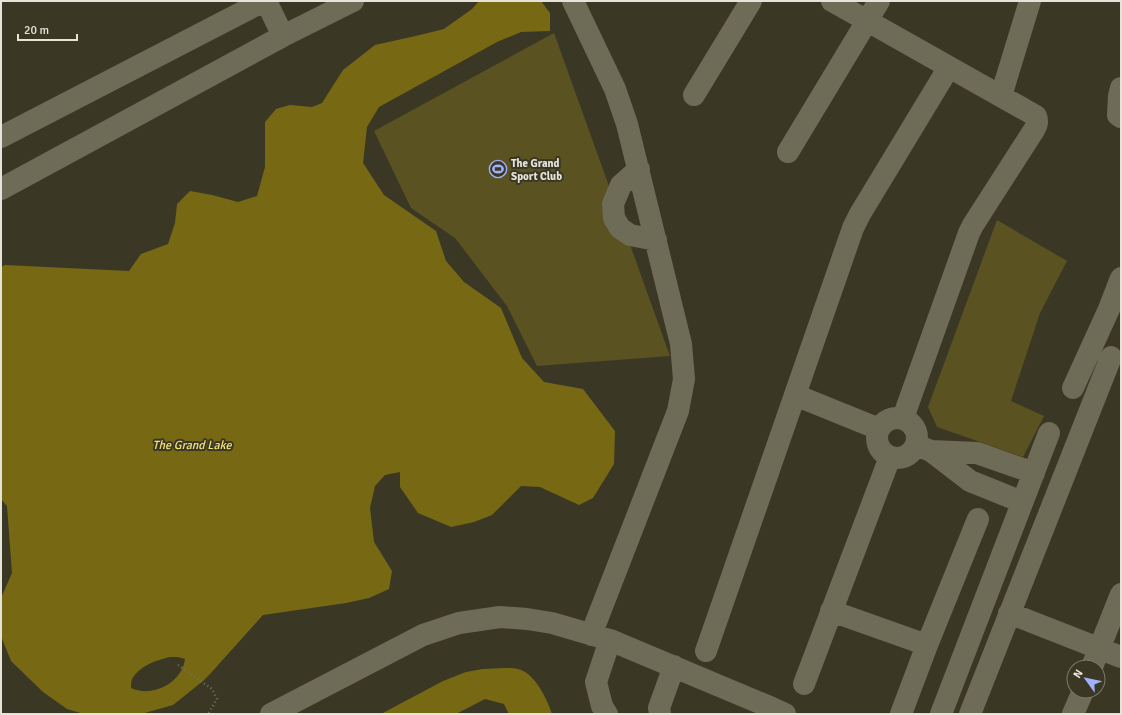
<svg xmlns="http://www.w3.org/2000/svg" width="1122" height="715" font-family="Signika,sans-serif">
<rect width="100%" height="100%" fill="#3b3725"/>
<path fill="#5a5221" d="M554,33L670,356L537,366L507,306L455,238L411,208L374,131Z
M997,220L1067,261L1040,313L1011,401L1044,416L1023,457L937,427L928,407Z"/>
<path fill="#776914" fill-rule="evenodd" d="M479,1H541L550,13V31L521,32L497,42L379,107L367,127L363,163L384,195L436,231L446,261L464,282L501,308L522,358L544,382L583,389L615,431L614,464L593,498L579,505L540,487L521,486L492,515L474,522L451,527L418,513L400,487V472L385,475L375,486L370,508L374,542L392,571L389,589L369,598L346,603L263,615L210,674L203,681L173,705L141,714H84L67,709L43,692L11,661L1,636V598L12,573L7,506L1,499V267L5,265L129,271L141,254L168,244L175,223L177,204L190,191L212,195L238,202L257,196L265,167V122L276,109L290,105L312,107L322,103L343,70L375,45L420,35L444,29L472,9ZM170,657H178L185,659C182,683 152,698 131,688C131,685 131,682 132,679C139,666 157,660 170,657Z
M505,668C509,668 514,668 518,669C535,673 547,699 552,714H509L504,704L485,699L456,714H381L443,681L466,672L483,669Z"/>
<g fill="none" stroke-linecap="round" stroke-linejoin="round">
<path stroke="#757162" stroke-width="2.5" stroke-dasharray="1 3" stroke-linecap="butt" d="M178,665L212,689L217,699L208,714"/>
<path stroke="#6e6b57" stroke-width="22" d="M266,1L283,36
M573,1L615,89L627,124L681,344L684,379L678,411L591,635
M832,1L1036,116C1038,122 1037,125 1034,130L973,225L969,233L903,418
M1121,88L1119,96L1118,115L1121,117
M694,95L751,1
M1001,96L1030,1
M1,137L264,1
M788,152L879,1
M639,169L621,185L613,204L614,218L620,228L630,235L656,240
M1,189L283,36L353,1
M1073,388L1109,309L1121,278
M795,395L879,429
M877 438a20 20 0 1 1 40 0a20 20 0 1 1-40 0Z
M916,445L931,451L977,453L1034,473
M931,451L970,481L1022,502
M831,611L927,645
M1009,613L1121,657
M706,651L853,228L860,214L949,67
M1092,667L1121,594
M804,684L890,457
M271,714L423,635L459,623L500,617L527,619L552,623L610,640L772,708L785,714
M607,714L602,706L596,682L610,640
M660,714L659,708L674,666
M901,714L927,645L978,519
M941,714L1049,433
M970,714L1111,357
M1073,714L1083,691"/>
</g>
<defs>
<symbol id="stadium-ring" viewBox="-11 -11 22 22"><circle r="9.5" fill="#3b3725" stroke="#a1b2fd" stroke-width="1.5"/><path d="M0-5a6.5 5 0 1 0 0 10a6.5 5 0 1 0 0-10ZM-3.5-1.8h7v3.6h-7Z" fill="#a1b2fd"/></symbol>
</defs>
<g fill-rule="evenodd">
<use href="#stadium-ring" x="488" y="159" width="20" height="20"/>
</g>
<g text-anchor="middle" dominant-baseline="central" stroke-width="4" stroke-linejoin="round" paint-order="stroke">
<g font-size="11" font-weight="bold" fill="#e6e4d9" stroke="#3b3725" text-anchor="start">
<text x="511" y="163">The Grand<tspan x="511" dy="13">Sport Club</tspan></text>
</g>
<g font-size="12" font-style="italic" fill="#f5e276" stroke="#3b3725">
<text x="192" y="445">The Grand Lake</text>
</g>
</g>
<rect width="1122" height="715" fill="none" stroke="#e6e4d9" stroke-width="4"/>
<g transform="translate(1086 679) rotate(303)"><circle r="19" fill="#3b3725" stroke="#7f7c6d"/>
<path d="M0-3L7 15L0 10L-7 15Z" fill="#a1b2fd"/>
<text y="-6" font-size="11" font-weight="bold" text-anchor="middle" fill="#e6e4d9">N</text>
</g>
<path d="M18 34v6h59v-6" fill="none" stroke="#e6e4d9" stroke-width="2"/>
<text x="24" y="34" font-size="12" fill="#e6e4d9" stroke="#3b3725" stroke-width="3" paint-order="stroke">20 m</text>
</svg>
